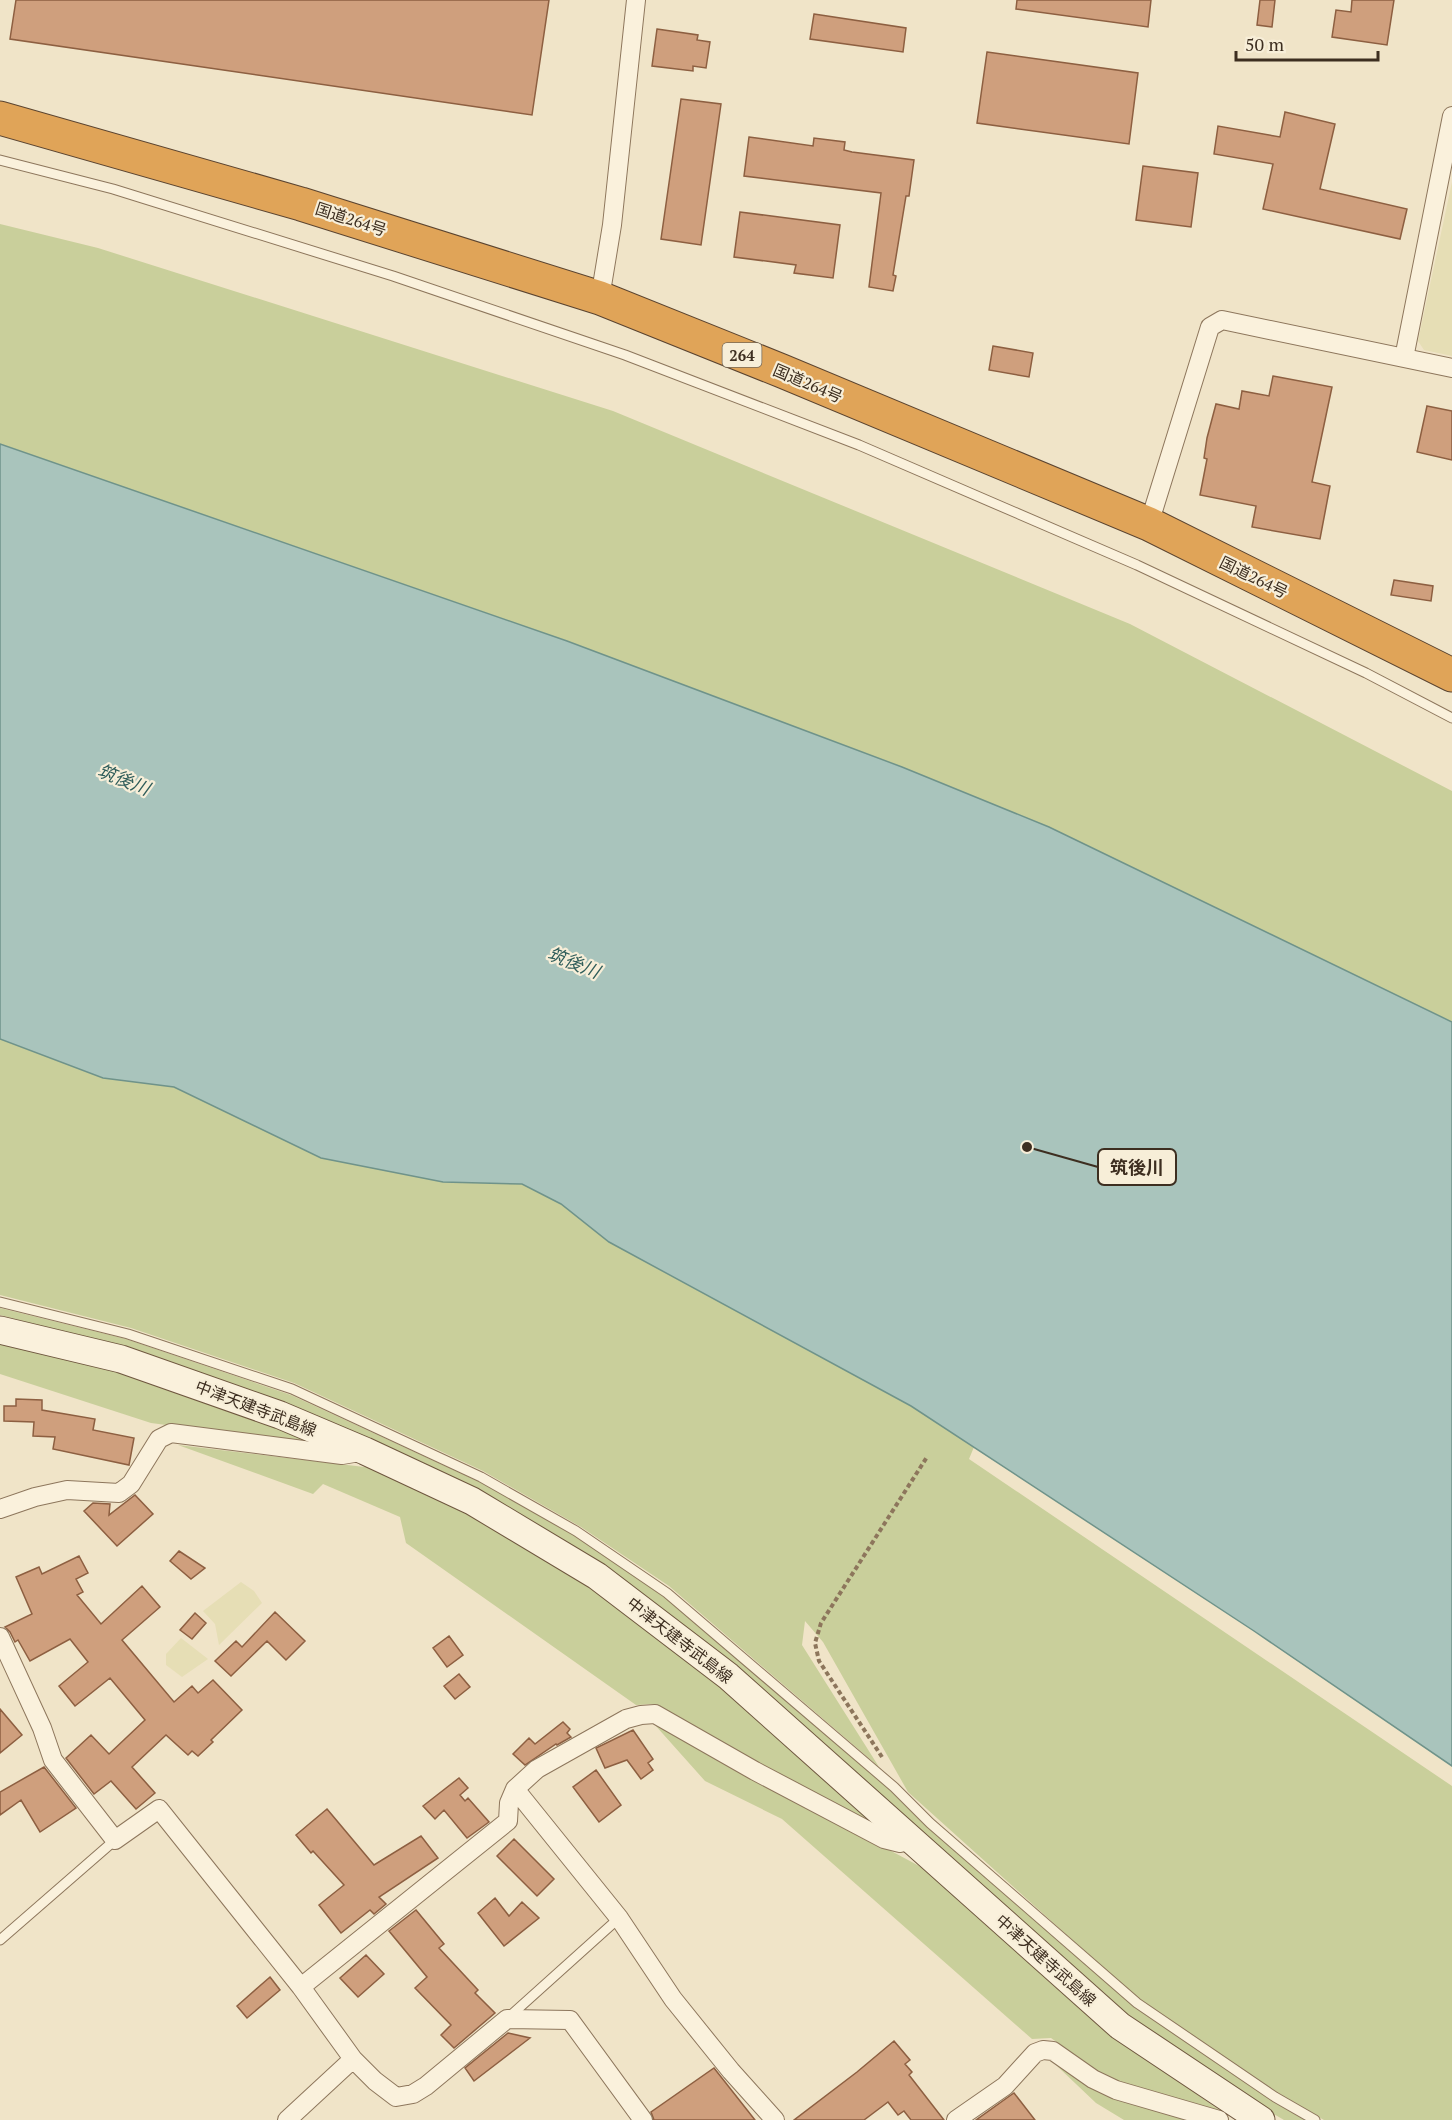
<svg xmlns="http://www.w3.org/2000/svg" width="1452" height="2120" font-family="'PT Serif','Noto Sans JP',serif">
<rect width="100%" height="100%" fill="#f0e4c8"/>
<path fill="#e6deb5" d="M1452,182V356L1424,350L1418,341Z
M241,1582L254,1591L262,1603L219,1645L215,1624L203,1611Z
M181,1638L208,1659L182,1677L166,1665V1654Z"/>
<path fill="#c9cf9b" d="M0,224L98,248L613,411L1130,624L1452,791V1022L1049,827L902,767L567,641L0,444Z
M0,1030L215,1068L443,1182L522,1184L561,1204L609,1242L911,1406L974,1447L969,1459L1452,1786V2120H1324L1276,2093L1139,2000L908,1792L823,1642L805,1621L802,1645L879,1767L669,1586L581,1527L483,1471L294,1383L131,1328L0,1295Z
M0,1308L126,1339L291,1395L482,1483L577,1537L667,1599L894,1793L1135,2007L1274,2102L1306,2120H1284L1272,2113L1132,2018L751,1680L620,1579L121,1347L0,1315Z
M0,1341L119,1370L327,1446L151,1423L0,1374Z
M178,1445L373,1468L481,1519L602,1594L732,1692L884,1833L653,1704L636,1705L406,1543L400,1517L323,1484L313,1494Z
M655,1725L923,1868L1118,2039L1225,2114L1114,2084L1051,2038L1032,2039L782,1819L705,1781Z
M1057,2066L1109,2096L1192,2120H1124L1096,2103Z"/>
<path fill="#a9c4bc" stroke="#6f938a" stroke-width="1.5" d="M0,444L567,641L902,767L1049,827L1452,1022V1766L1254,1631L911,1406L609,1242L561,1204L522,1184L443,1182L321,1158L174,1087L103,1078L0,1039Z"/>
<path fill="#cf9f7d" stroke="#8d5f41" stroke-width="1.5" d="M16,0H549L532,115L10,39Z
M1017,0H1151L1148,27L1016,9Z
M1260,0H1275L1272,27L1257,25Z
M1352,0H1394L1387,45L1332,37L1336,10L1351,12Z
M814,14L906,28L903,52L810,39Z
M657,29L698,35L697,40L710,42L706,68L693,66V71L652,66Z
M987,52L1138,73L1129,144L977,123Z
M681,99L721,104L701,245L661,239Z
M1285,112L1335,124L1320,189L1407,209L1400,239L1263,209L1273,164L1214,154L1218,126L1280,137Z
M749,137L813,146L814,138L845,142L844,150L852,152L914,160L909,196H906L893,275L896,276L893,291L869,287L881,193L744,176Z
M1143,166L1198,173L1191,227L1136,220Z
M740,212L840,225L833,278L794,273L796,265L734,257Z
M993,346L1033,353L1029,377L989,370Z
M1273,376L1332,387L1312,482L1330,486L1320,539L1252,527L1256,506L1200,495L1207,459L1204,458L1207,438L1216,404L1239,409L1242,391L1269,396Z
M1427,406L1452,411V460L1417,452Z
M1394,580L1433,586L1431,601L1391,595Z
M16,1399L42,1400V1410L95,1419L93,1430L134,1438L129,1465L53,1449L55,1437L33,1436L34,1422L4,1421V1406H16Z
M135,1495L153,1514L117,1546L84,1511L93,1503L110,1504L109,1515Z
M179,1551L205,1568L191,1579L170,1561Z
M79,1556L88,1573L76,1579L83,1592L77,1595L101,1624L142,1586L160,1607L122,1640L174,1702L192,1686L198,1693L213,1680L242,1710L211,1740L213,1742L198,1756L192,1751L188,1755L166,1735L132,1767L155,1793L136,1809L111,1781L94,1794L66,1758L91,1735L109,1754L145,1720L110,1678L75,1706L59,1686L88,1662L70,1639L30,1661L18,1640L15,1642L10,1632L5,1627L32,1614L16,1577L39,1567L42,1574Z
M275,1612L305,1641L286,1660L267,1641L231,1676L215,1661L236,1641L242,1647Z
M195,1613L206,1623L192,1639L180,1630Z
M449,1636L463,1655L447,1667L433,1648Z
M459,1674L470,1687L455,1699L444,1686Z
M0,1709L22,1735L0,1753Z
M563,1722L570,1729L567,1733L571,1737L557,1745L556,1744L525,1765L513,1754L529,1738L535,1744Z
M633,1730L653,1759L648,1763L653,1770L641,1779L627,1760L605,1768L596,1748Z
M44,1767L76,1808L40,1832L21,1800L0,1815V1792Z
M596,1770L621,1805L599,1822L573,1787Z
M459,1778L468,1788L460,1795L465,1801L468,1798L489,1822L467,1838L444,1810L435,1819L423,1806Z
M327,1809L374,1865L421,1836L438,1858L379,1897L386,1904L374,1914L370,1910L341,1933L319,1905L344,1885L313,1851L311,1853L296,1835Z
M514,1839L554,1879L537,1896L497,1856Z
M495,1898L509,1916L522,1902L539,1918L504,1946L478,1913Z
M416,1910L444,1944L439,1948L478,1990L475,1993L495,2013L454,2048L441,2035L451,2025L415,1988L427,1977L389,1931Z
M366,1955L384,1974L358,1997L340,1978Z
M270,1977L280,1990L247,2018L237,2006Z
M508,2033L530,2038L474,2081L465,2068Z
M894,2041L910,2060L905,2064L912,2072L909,2075L944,2120H911L904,2111L898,2115L888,2102L864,2120H794L857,2072Z
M714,2068L755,2120H654L651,2112Z
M1014,2093L1035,2120H976L1011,2095Z"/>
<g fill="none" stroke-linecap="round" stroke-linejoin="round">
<defs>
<path id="lane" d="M0,160L113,189L393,276L625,355L859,445L1137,565L1366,673L1452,718
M0,1302L128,1334L292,1389L481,1477L576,1531L667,1593L894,1787L930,1823L1137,2003L1275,2097L1315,2120
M0,1940L115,1840
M509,2017L619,1918"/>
<path id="street" d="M600,298L612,225L636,0
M1404,358L1452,116
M1149,524L1210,327L1222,320L1452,368
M0,1509L35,1497L67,1490L119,1493L131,1484L159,1439L171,1433L342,1455L360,1452
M0,1637L42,1728L53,1760L115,1840L159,1809L301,1987L353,2059L375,2081L396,2097L413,2094L426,2086L507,2019L570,2020L643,2120
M515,1789L619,1918L673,1999L731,2071L775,2120
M301,1987L508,1821L509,1803L515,1789L537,1769L626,1719L641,1715L655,1714L755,1771L884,1839L900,1843L914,1840
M287,2120L353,2059
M956,2120L1005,2086L1035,2053L1043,2050L1053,2051L1093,2079L1116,2090L1219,2120"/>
<path id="secondary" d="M0,1330L121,1359L280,1415L365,1451L472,1501L597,1576L728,1676L1120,2026L1261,2120"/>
<path id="highway" d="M0,118L301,204L600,298L782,371L1149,524L1452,675"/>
</defs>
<use href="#lane" stroke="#8d765c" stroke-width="11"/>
<use href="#street" stroke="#8d765c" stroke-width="20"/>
<use href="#secondary" stroke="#6f573f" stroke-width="29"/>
<use href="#highway" stroke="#5b4430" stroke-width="35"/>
<path stroke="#8d765c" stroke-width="4" stroke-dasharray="4.5 3" stroke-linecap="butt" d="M882,1757L819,1661L815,1643L821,1623L927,1457"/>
<use href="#lane" stroke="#faf1dc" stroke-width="9"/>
<use href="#street" stroke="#faf1dc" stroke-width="18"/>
<use href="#secondary" stroke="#faf1dc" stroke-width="27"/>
<use href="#highway" stroke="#e0a458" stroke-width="33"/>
</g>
<g text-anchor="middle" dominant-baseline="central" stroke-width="4.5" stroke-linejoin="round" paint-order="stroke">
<rect fill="#f7eed8" stroke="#756857" stroke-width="1.5" x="722.5" y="343" width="39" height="24" rx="4.5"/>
<g font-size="15" font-weight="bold" fill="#3d2e20">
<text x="742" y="355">264</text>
</g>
<g font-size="16" fill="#3d2e20" stroke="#f7eed8">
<text transform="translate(351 219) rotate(18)">国道264号</text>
<text transform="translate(808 383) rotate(23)">国道264号</text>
<text transform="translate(1254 577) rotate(26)">国道264号</text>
<text transform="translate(256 1408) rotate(21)">中津天建寺武島線</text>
<text transform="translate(680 1640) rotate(38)">中津天建寺武島線</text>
<text transform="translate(1046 1960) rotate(42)">中津天建寺武島線</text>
</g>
<g font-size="18" font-style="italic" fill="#2f5d5a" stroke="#f7eed8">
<text transform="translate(124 779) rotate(22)">筑後川</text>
<text transform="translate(574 962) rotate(22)">筑後川</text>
</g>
</g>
<path fill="none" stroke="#3d2e20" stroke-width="2" d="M1027 1147L1098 1167"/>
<circle fill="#3d2e20" stroke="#f7eed8" stroke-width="2" cx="1027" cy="1147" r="6"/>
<rect fill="#f7eed8" stroke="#3d2e20" stroke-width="2" x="1098" y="1149" width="78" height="36" rx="6"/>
<g font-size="18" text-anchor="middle" font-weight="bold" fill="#3d2e20">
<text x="1137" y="1174">筑後川</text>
</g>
<path d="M1236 51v9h142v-9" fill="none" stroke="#3d2e20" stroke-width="3"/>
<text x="1245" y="51" font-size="18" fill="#3d2e20" stroke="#f7eed8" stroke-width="4.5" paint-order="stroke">50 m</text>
</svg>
